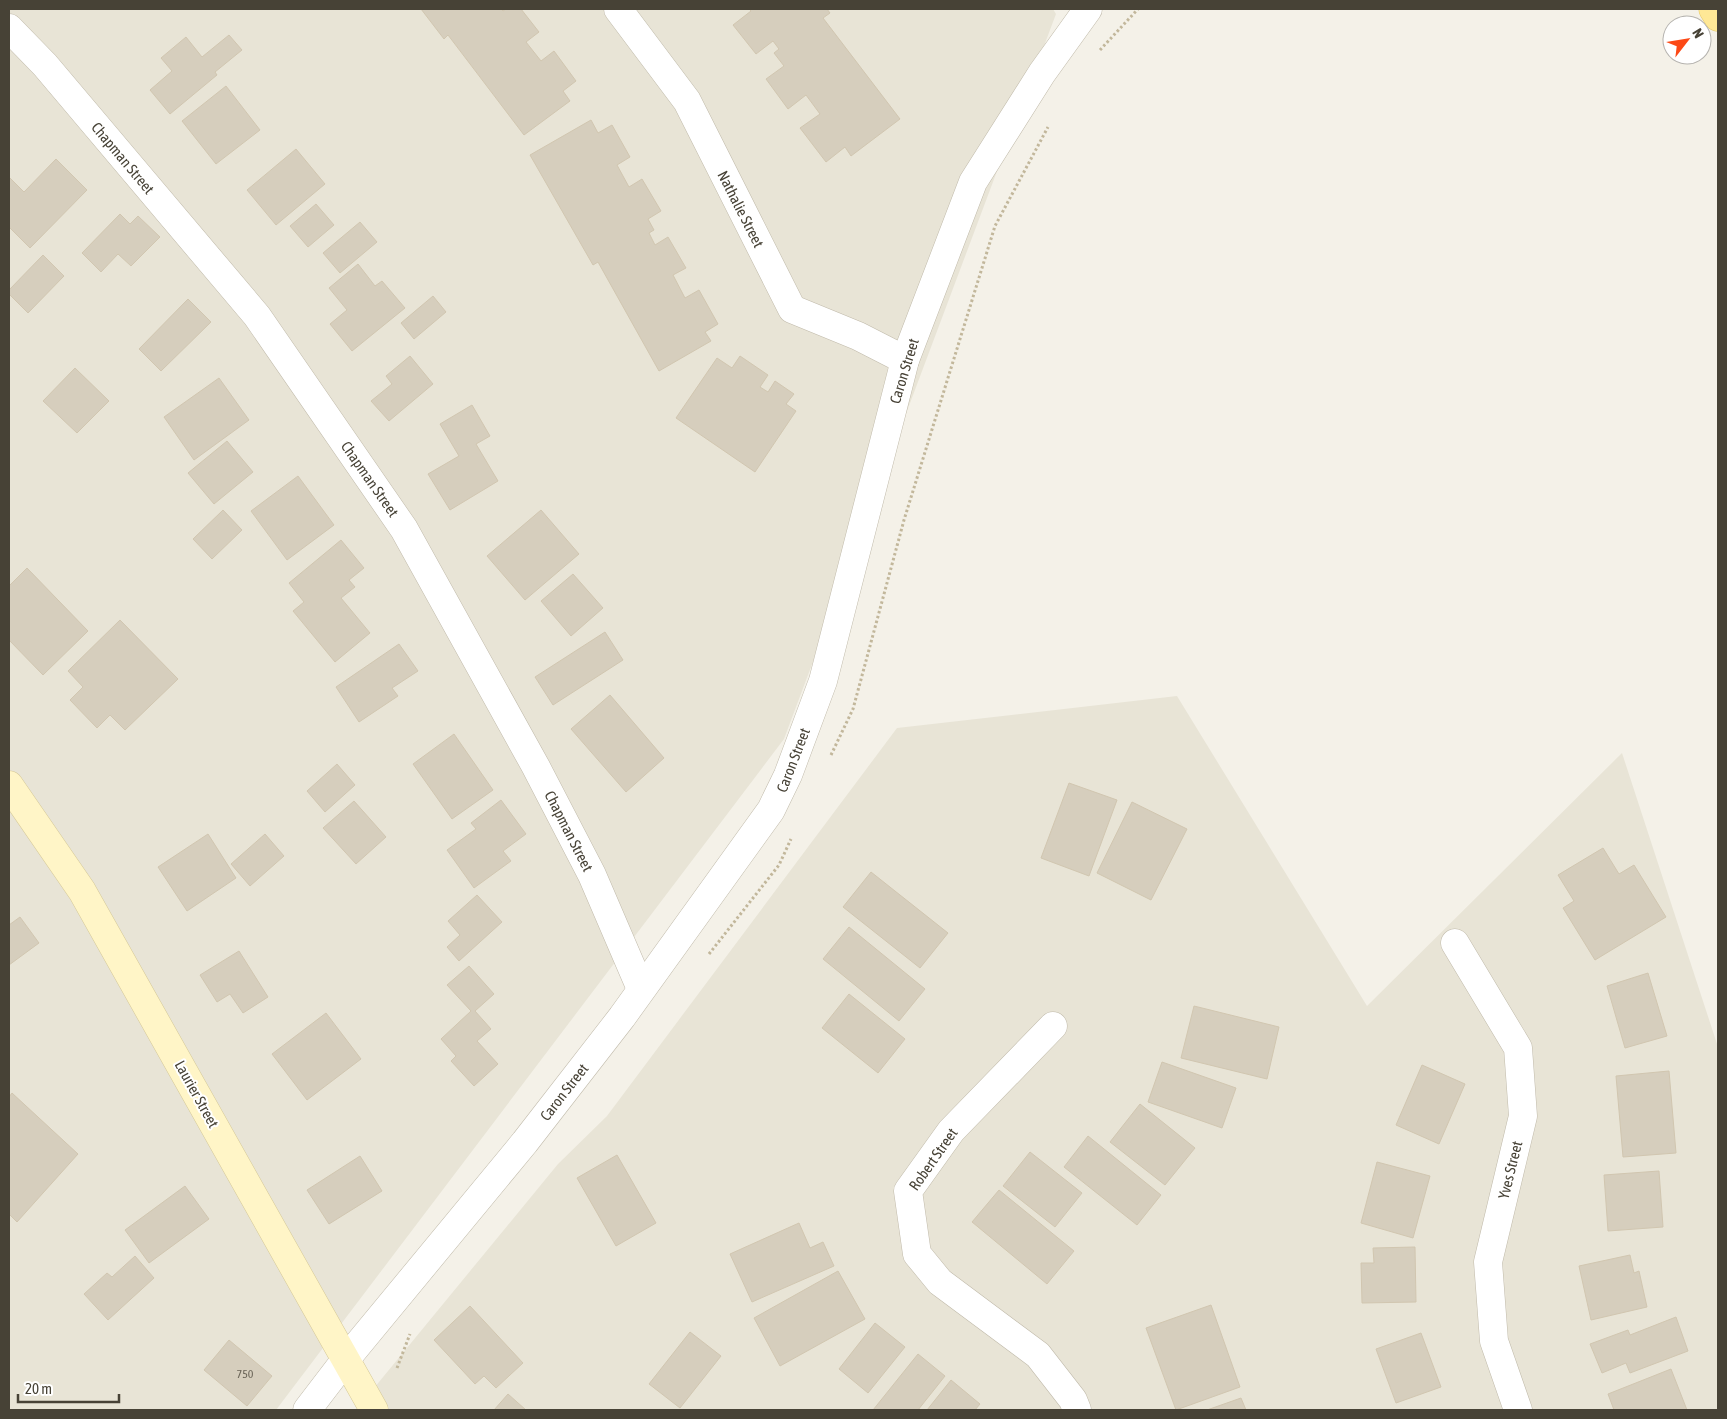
<svg xmlns="http://www.w3.org/2000/svg" width="1727" height="1419" font-family="'Asap Condensed',sans-serif">
<rect width="100%" height="100%" fill="#f4f1e8"/>
<path fill="#e8e4d6" d="M9,9H1053L1056,14L784,739L276,1410H9Z
M1177,696L1367,1006L1622,753L1718,1047V1410H356L558,1164L607,1116L897,728Z"/>
<path fill="#d6cebd" stroke="#d1c6b0" d="M421,9H501L503,11L506,9H521L539,32L526,42L541,61L554,51L576,81L563,91L570,101L524,135L448,35L444,39Z
M749,9H827L830,13L823,18L900,119L851,156L845,147L826,162L800,128L820,114L806,95L788,109L766,79L784,66L774,53L779,49L773,41L756,54L733,25L751,11Z
M229,35L242,50L215,72L217,75L170,114L150,90L172,71L161,58L186,37L202,57Z
M226,86L260,130L216,164L182,121Z
M591,120L598,133L612,125L630,157L617,165L629,187L642,179L661,211L648,219L654,230L649,233L655,245L668,237L686,268L673,275L685,298L699,290L718,324L705,332L711,341L659,371L598,262L593,265L530,155Z
M296,149L325,184L276,225L247,190Z
M56,159L87,190L30,248L9,227V177L24,192Z
M316,204L334,225L308,247L290,226Z
M120,214L130,224L138,216L160,237L131,266L118,254L101,272L82,253Z
M360,222L377,242L340,273L323,253Z
M43,255L64,276L28,313L9,294V290Z
M358,264L375,286L382,281L405,308L352,351L330,324L347,310L329,288Z
M433,296L446,312L414,339L401,323Z
M188,299L211,322L161,371L139,349Z
M410,356L433,384L389,421L371,401L392,384L386,376Z
M740,356L768,375L760,387L768,392L775,381L794,394L786,404L796,411L755,472L676,418L717,358L732,368Z
M75,368L109,401L77,433L43,401Z
M219,378L249,420L194,460L164,417Z
M472,405L490,436L476,444L498,481L450,510L428,474L459,456L440,424Z
M227,441L253,472L214,504L188,473Z
M298,476L334,525L287,560L251,511Z
M223,510L242,530L212,559L193,539Z
M541,510L579,554L525,600L487,556Z
M341,540L364,568L349,580L355,587L341,598L370,633L335,662L293,611L304,602L289,583Z
M27,568L88,631L43,675L9,640V586Z
M573,574L603,608L571,636L541,601Z
M120,620L178,679L125,730L110,715L97,728L70,700L83,687L68,671Z
M605,632L623,660L553,705L535,677Z
M399,644L418,671L392,688L398,696L359,722L336,687Z
M610,695L664,758L626,792L571,729Z
M454,734L493,790L452,819L413,764Z
M337,764L355,785L325,812L307,791Z
M1069,783L1117,800L1089,876L1041,858Z
M501,800L526,834L503,851L511,861L474,888L447,850L476,829L471,823Z
M354,801L386,837L356,864L323,828Z
M1132,802L1187,829L1151,900L1097,873Z
M208,834L236,878L187,911L158,867Z
M265,834L284,856L250,886L231,864Z
M1603,848L1619,874L1634,865L1666,917L1595,960L1563,908L1574,901L1558,875Z
M871,872L948,933L920,968L843,907Z
M477,895L502,922L459,961L447,947L460,935L448,921Z
M20,917L39,943L9,965V925Z
M849,927L925,989L899,1021L823,959Z
M239,951L268,997L243,1013L230,994L217,1002L200,975Z
M469,966L494,994L475,1011L491,1029L477,1041L498,1064L474,1086L451,1061L456,1056L441,1039L471,1011L447,985Z
M1648,973L1667,1036L1625,1048L1607,986Z
M849,994L905,1039L878,1073L822,1028Z
M1194,1006L1279,1027L1267,1079L1181,1058Z
M326,1013L361,1059L307,1100L272,1054Z
M1162,1062L1236,1088L1222,1128L1148,1102Z
M1422,1065L1465,1084L1439,1144L1396,1125Z
M1669,1071L1676,1153L1623,1157L1616,1076Z
M12,1093L78,1154L17,1222L9,1214V1097Z
M1140,1104L1195,1148L1165,1185L1110,1142Z
M1088,1136L1161,1195L1137,1225L1064,1167Z
M1030,1152L1082,1193L1055,1227L1003,1186Z
M617,1155L656,1223L616,1246L577,1178Z
M360,1156L382,1191L329,1224L307,1190Z
M1377,1162L1430,1176L1413,1238L1361,1223Z
M1659,1171L1663,1227L1608,1231L1604,1175Z
M185,1186L209,1219L149,1263L125,1230Z
M999,1190L1074,1251L1047,1284L972,1222Z
M799,1223L810,1248L823,1242L834,1266L752,1302L730,1254Z
M1415,1247L1416,1302L1362,1303L1361,1263H1374L1373,1248Z
M1630,1255L1634,1273L1639,1271L1647,1307L1591,1320L1579,1266Z
M135,1256L154,1278L108,1320L84,1294L107,1273L112,1277Z
M838,1271L865,1319L780,1366L754,1318Z
M1211,1305L1240,1387L1176,1410L1146,1328Z
M470,1306L523,1363L496,1388L484,1376L475,1384L434,1340Z
M1676,1317L1688,1351L1630,1373L1626,1363L1602,1373L1590,1344L1628,1330L1630,1335Z
M875,1323L905,1347L868,1393L839,1369Z
M690,1332L721,1356L680,1408L649,1384Z
M1421,1333L1441,1387L1396,1403L1376,1349Z
M229,1340L272,1376L247,1406L204,1370Z
M918,1354L945,1376L918,1410H873Z
M1671,1369L1687,1410H1614L1608,1394Z
M951,1380L980,1404L975,1410H927Z
M508,1394L526,1410H494Z
M1241,1398L1246,1410H1207Z"/>
<g fill="none" stroke-linecap="round" stroke-linejoin="round">
<defs>
<path id="minor" d="M618,9L687,101L792,309L858,336L905,360
M9,28L45,65L257,316L404,529L536,767L592,875L641,989
M1455,943L1518,1048L1523,1116L1488,1262L1494,1341L1518,1410
M1053,1026L951,1131L908,1191L917,1254L940,1282L1038,1355L1073,1400L1077,1410"/>
<path id="tertiary" d="M307,1410L346,1359L525,1142L622,1017L771,810L788,775L823,681L905,360L973,182L1042,73L1088,9"/>
<path id="secondary" d="M9,785L82,891L374,1410"/>
<path id="primary" d="M1713,9L1718,17"/>
</defs>
<use href="#minor" stroke="#c0baaa" stroke-width="29"/>
<use href="#tertiary" stroke="#c0baaa" stroke-width="29"/>
<use href="#secondary" stroke="#d5c897" stroke-width="29"/>
<use href="#primary" stroke="#e5c864" stroke-width="29"/>
<path stroke="#c2b79b" stroke-width="3" stroke-dasharray="2.5 2.5" stroke-linecap="butt" d="M1100,50L1138,9
M831,755L853,709L904,520L995,226L1048,127
M709,954L779,865L791,839
M397,1368L410,1334"/>
<use href="#minor" stroke="#fff" stroke-width="28"/>
<use href="#tertiary" stroke="#fff" stroke-width="28"/>
<use href="#secondary" stroke="#fff5c7" stroke-width="28"/>
<use href="#primary" stroke="#ffe896" stroke-width="28"/>
</g>
<g text-anchor="middle" dominant-baseline="central" stroke-width="4" stroke-linejoin="round" paint-order="stroke">
<g font-size="12" fill="#6b6558">
<text x="245" y="1374">750</text>
</g>
<g font-size="15" fill="#474236" stroke="#fff">
<text transform="translate(123 158) rotate(50)">Chapman Street</text>
<text transform="translate(741 209) rotate(63)">Nathalie Street</text>
<text transform="translate(904 371) rotate(-73)">Caron Street</text>
<text transform="translate(370 479) rotate(55)">Chapman Street</text>
<text transform="translate(793 760) rotate(-69)">Caron Street</text>
<text transform="translate(569 831) rotate(63)">Chapman Street</text>
<text transform="translate(564 1092) rotate(-52)">Caron Street</text>
<text transform="translate(197 1094) rotate(61)">Laurier Street</text>
<text transform="translate(933 1159) rotate(-55)">Robert Street</text>
<text transform="translate(1510 1170) rotate(-76)">Yves Street</text>
</g>
</g>
<rect width="1727" height="1419" fill="none" stroke="#474236" stroke-width="20"/>
<g transform="translate(1687 40) rotate(59)"><circle r="24" fill="#ffffff" stroke="#b5b3af"/>
<path d="M0-4L9 19L0 12L-9 19Z" fill="#fc4916"/>
<text y="-8" font-size="14" font-weight="bold" text-anchor="middle" fill="#474236">N</text>
</g>
<path d="M18 1394v8h101v-8" fill="none" stroke="#474236" stroke-width="2.5"/>
<text x="25" y="1394" font-size="15" fill="#474236" stroke="#ffffff" stroke-width="4" paint-order="stroke">20 m</text>
</svg>
